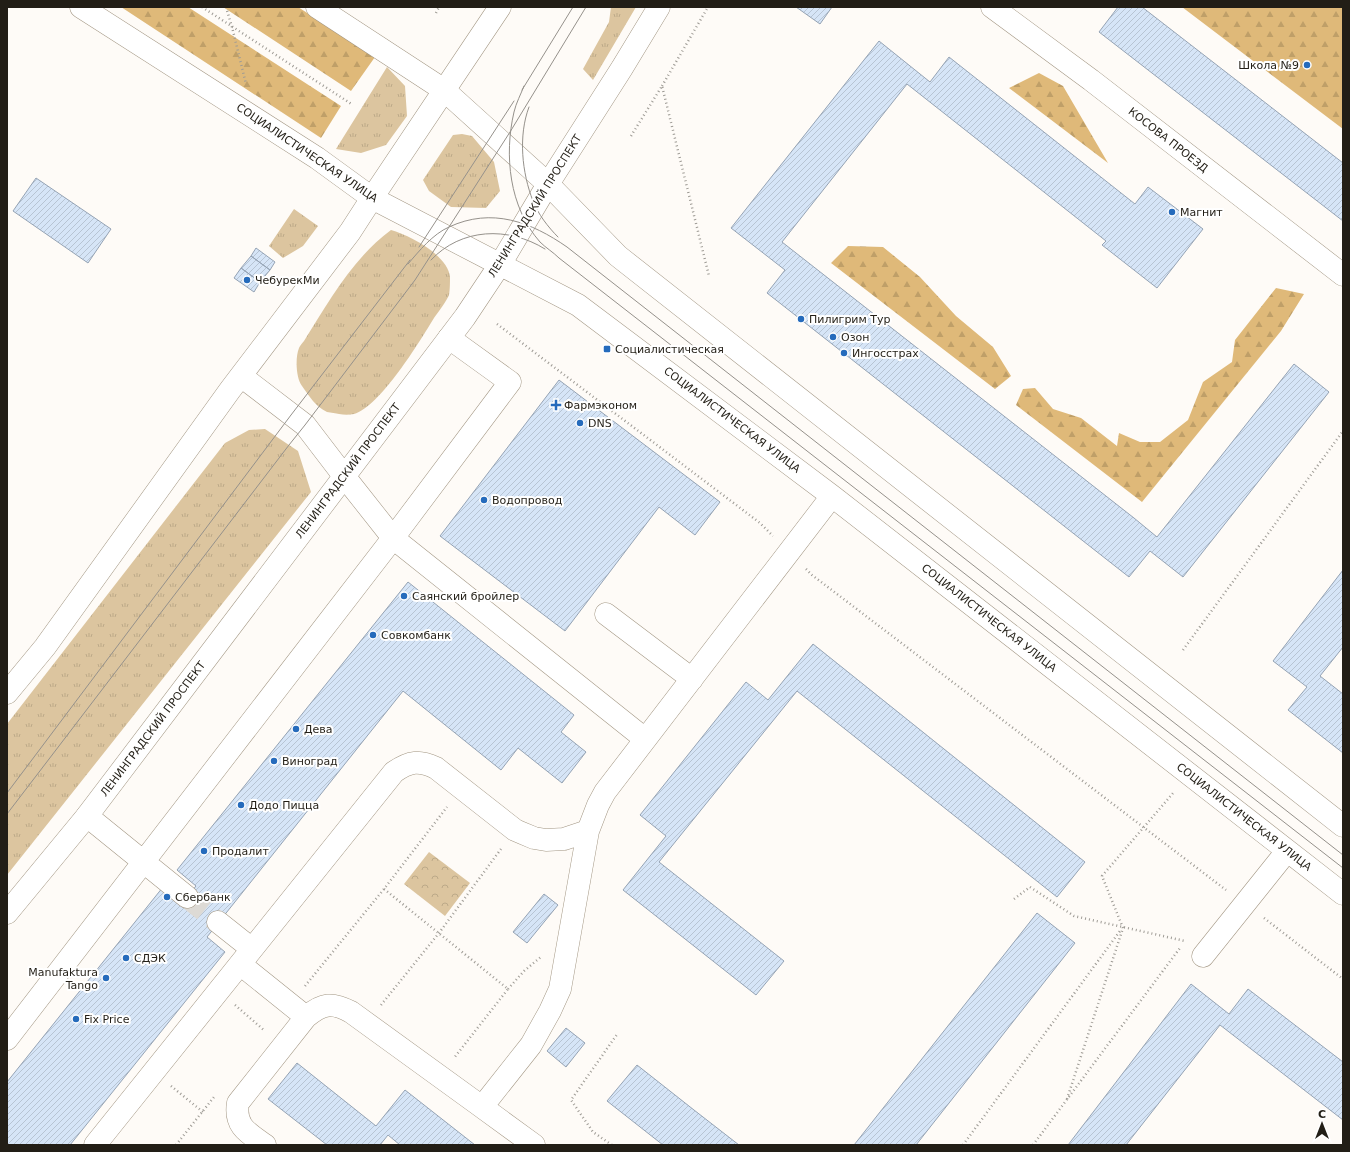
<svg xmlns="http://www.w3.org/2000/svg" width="1350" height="1152" font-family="'DejaVu Sans',sans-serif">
<defs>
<pattern id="grass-tufts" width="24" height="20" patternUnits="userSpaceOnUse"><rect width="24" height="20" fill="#dcc59f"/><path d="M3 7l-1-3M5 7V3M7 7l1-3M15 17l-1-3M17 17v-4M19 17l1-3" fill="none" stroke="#bca988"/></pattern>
<pattern id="forest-firs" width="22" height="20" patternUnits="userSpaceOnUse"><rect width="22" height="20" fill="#dfb979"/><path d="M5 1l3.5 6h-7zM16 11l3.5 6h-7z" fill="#bf9f68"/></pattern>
<pattern id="park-crowns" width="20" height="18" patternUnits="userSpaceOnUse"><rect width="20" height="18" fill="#dcc59f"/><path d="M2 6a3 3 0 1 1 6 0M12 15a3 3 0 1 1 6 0" fill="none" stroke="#bca988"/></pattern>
<pattern id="building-hatch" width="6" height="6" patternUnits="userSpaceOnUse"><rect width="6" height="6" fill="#d6e5f7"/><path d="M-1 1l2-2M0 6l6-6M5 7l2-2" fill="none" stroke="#b7c4d3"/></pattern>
</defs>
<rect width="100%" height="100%" fill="#fefbf7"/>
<path fill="url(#grass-tufts)" d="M611,7H636L593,80L583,69L609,22Z
M387,67L405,86L407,116L386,145L361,153L336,149Z
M462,134L472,136L494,162L500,191L486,208L451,207L429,191L423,180L453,135Z
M294,209L318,226L303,246L283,258L269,246Z
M391,230C409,235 448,255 450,277C450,281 450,290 449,295C446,302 439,311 434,318C420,341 380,407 354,414C349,415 344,415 339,414C336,413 331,413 327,412C316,407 309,396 302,386C296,378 295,358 299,348C300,346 302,343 304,341C329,301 353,258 391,230Z
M265,429L298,451L311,492L7,875V724L225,443L249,430Z"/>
<path fill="url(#forest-firs)" d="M121,7H188L341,106L321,138Z
M223,7H298L375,57L351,91Z
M1182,7H1343V129Z
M1039,73L1063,86L1108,163L1009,88Z
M848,246L883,247L920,277L956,316L993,347L1011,376L995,389L831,263Z
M1276,288L1304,294L1281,331L1142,502L1016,405L1023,389L1035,388L1053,409L1081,418L1117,446L1119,433L1140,442H1160L1188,420L1203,382L1232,362L1235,340Z"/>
<path fill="url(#park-crowns)" d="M429,852L470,883L445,916L404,884Z"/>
<path fill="url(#building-hatch)" stroke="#95a3b4" d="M796,7H832L820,24Z
M1118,7H1142L1343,163V221L1099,32Z
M879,41L930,82L949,57L1135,204L1148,187L1203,229L1157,288L1102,245L1106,241L907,84L782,242L1134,518L1157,537L1294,364L1329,392L1183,577L1150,551L1129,577L767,293L785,270L731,228Z
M36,178L111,229L88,263L13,211Z
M256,248L275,262L270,270L251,256Z
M251,256L270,270L260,282L241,268Z
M241,268L260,282L254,292L234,278Z
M559,380L720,502L695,535L659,507L565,631L440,536Z
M1343,570V647L1320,676L1343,694V753L1288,710L1307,687L1273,661Z
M408,582L574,715L561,732L586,752L562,783L518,748L501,770L403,691L207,937L225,952L70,1145H7V1082L163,887L182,903L196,886L177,870Z
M813,644L1085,862L1057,897L797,691L659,862L784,961L756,995L623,890L666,836L640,815L746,682L768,700Z
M544,894L558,905L527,943L513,932Z
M1037,913L1075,943L916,1145H854Z
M1191,984L1229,1014L1248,989L1343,1062V1120L1220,1025L1126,1145H1068Z
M566,1028L585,1043L566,1067L547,1051Z
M297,1063L376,1126L405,1090L475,1145H400L388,1135L380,1145H327L268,1099Z
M637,1065L694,1110L739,1145H663L607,1101Z"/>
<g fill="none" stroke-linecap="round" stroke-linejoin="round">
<path stroke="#dddad5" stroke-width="22" stroke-dasharray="22 11" stroke-linecap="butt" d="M187,897L218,922"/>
<defs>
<path id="minor" d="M81,7L317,158L372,198L578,305L832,496L1343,894
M317,7L444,90L548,184L618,256L1343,826
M992,7L1091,80L1343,275
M344,476L393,538L645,739
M606,614L692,679
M87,816L187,897
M218,922L252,949
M1203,956L1287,851
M240,964L306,1017
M7,1039L393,538L510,382L449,338
M95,1145L394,772C410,761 419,760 436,768L515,830L522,833L534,838L546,840L564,839L588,831
M265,1145C248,1133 234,1126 238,1103L306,1017C323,1003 332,1002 351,1012L482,1107
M534,1145L482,1107L531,1045L550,1011L560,989L588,831L598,805L605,792L832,496"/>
<path id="major" d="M241,376L305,425L344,476
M7,693L45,647L230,390L350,232L372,198L500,7
M7,913L87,816L465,317L501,263L548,184L622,68L659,7"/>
</defs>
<use href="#minor" stroke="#a39784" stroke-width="23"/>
<use href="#major" stroke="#a39784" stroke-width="23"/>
<path stroke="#9e9b95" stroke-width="2.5" stroke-dasharray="1 3" stroke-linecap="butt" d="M202,7L353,105
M226,7L232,27L246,84
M436,13L439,7
M662,86L708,7
M631,136L662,86L709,276
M497,324L760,523L773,536
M806,569L812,575L1226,890
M1183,650L1343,431
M384,889L508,989L454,1058
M1014,899L1030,887L1074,916L1185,941
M1264,918L1343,979
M305,986L384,889L447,807
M508,989L524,971L542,956
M235,1005L265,1031
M381,1005L439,933L501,849
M171,1086L203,1112
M1067,1099L1123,928L1102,876L1174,792
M176,1145L214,1097
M612,1145L593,1132L571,1100L618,1033
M963,1145L1120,931
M1033,1145L1180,948"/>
<use href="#minor" stroke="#fff" stroke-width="22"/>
<use href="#major" stroke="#fff" stroke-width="22"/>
<path stroke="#95918b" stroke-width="1" d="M524,86C521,94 516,103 514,112C504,155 509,207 540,242C546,248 553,252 559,258L1343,868
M522,90L573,7
M529,107C518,136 522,173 533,201C538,214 548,227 558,237
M419,247L514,101
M431,260C461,228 508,226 545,249
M408,264C419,251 433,234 449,227C492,207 531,222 567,247L1343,855
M7,793L291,415L410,260
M7,814L289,445L305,425L415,280L510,132L586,7"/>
</g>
<g fill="#256bbc" stroke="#fff" stroke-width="1.5">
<circle cx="1307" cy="65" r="4"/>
<circle cx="1172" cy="212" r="4"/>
<circle cx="247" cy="280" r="4"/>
<circle cx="801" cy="319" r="4"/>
<circle cx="833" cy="337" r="4"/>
<rect x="603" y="345" width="8" height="8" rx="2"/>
<circle cx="844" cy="353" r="4"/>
<path d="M554 399h4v4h4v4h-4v4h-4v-4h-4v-4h4z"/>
<circle cx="580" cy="423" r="4"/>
<circle cx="484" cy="500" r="4"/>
<circle cx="404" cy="596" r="4"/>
<circle cx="373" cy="635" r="4"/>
<circle cx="296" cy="729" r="4"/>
<circle cx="274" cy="761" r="4"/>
<circle cx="241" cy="805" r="4"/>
<circle cx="204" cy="851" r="4"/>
<circle cx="167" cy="897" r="4"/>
<circle cx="126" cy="958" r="4"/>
<circle cx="106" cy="978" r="4"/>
<circle cx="76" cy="1019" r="4"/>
</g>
<g text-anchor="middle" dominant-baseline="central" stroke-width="4" stroke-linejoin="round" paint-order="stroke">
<g font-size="11" fill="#221e16" stroke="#fff" text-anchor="start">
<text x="1299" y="65" text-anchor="end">Школа №9</text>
<text x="1180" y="212">Магнит</text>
<text x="255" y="280">ЧебурекМи</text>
<text x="809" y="319">Пилигрим Тур</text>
<text x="841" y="337">Озон</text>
<text x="615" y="349">Социалистическая</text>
<text x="852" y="353">Ингосстрах</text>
<text x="564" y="405">Фармэконом</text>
<text x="588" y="423">DNS</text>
<text x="492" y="500">Водопровод</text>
<text x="412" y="596">Саянский бройлер</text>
<text x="381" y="635">Совкомбанк</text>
<text x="304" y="729">Дева</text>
<text x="282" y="761">Виноград</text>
<text x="249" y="805">Додо Пицца</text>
<text x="212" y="851">Продалит</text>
<text x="175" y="897">Сбербанк</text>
<text x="134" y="958">СДЭК</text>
<text x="98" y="972" text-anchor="end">Manufaktura<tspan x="98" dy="13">Tango</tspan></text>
<text x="84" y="1019">Fix Price</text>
</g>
<g font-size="11" fill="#221e16" stroke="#fff">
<text transform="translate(1168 140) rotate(38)">КОСОВА ПРОЕЗД</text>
<text transform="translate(307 153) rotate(34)">СОЦИАЛИСТИЧЕСКАЯ УЛИЦА</text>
<text transform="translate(535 206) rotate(-58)">ЛЕНИНГРАДСКИЙ ПРОСПЕКТ</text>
<text transform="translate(732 420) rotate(37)">СОЦИАЛИСТИЧЕСКАЯ УЛИЦА</text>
<text transform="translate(348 471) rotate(-53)">ЛЕНИНГРАДСКИЙ ПРОСПЕКТ</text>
<text transform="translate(989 618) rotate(38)">СОЦИАЛИСТИЧЕСКАЯ УЛИЦА</text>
<text transform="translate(153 729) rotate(-53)">ЛЕНИНГРАДСКИЙ ПРОСПЕКТ</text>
<text transform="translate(1244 817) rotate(38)">СОЦИАЛИСТИЧЕСКАЯ УЛИЦА</text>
</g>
</g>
<rect width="1350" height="1152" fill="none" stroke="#221e16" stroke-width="16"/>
<g transform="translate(1322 1124)" stroke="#ffffff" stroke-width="3" paint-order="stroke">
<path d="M0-3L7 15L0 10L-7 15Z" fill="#221e16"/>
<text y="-6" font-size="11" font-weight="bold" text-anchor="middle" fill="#221e16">С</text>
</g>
</svg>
